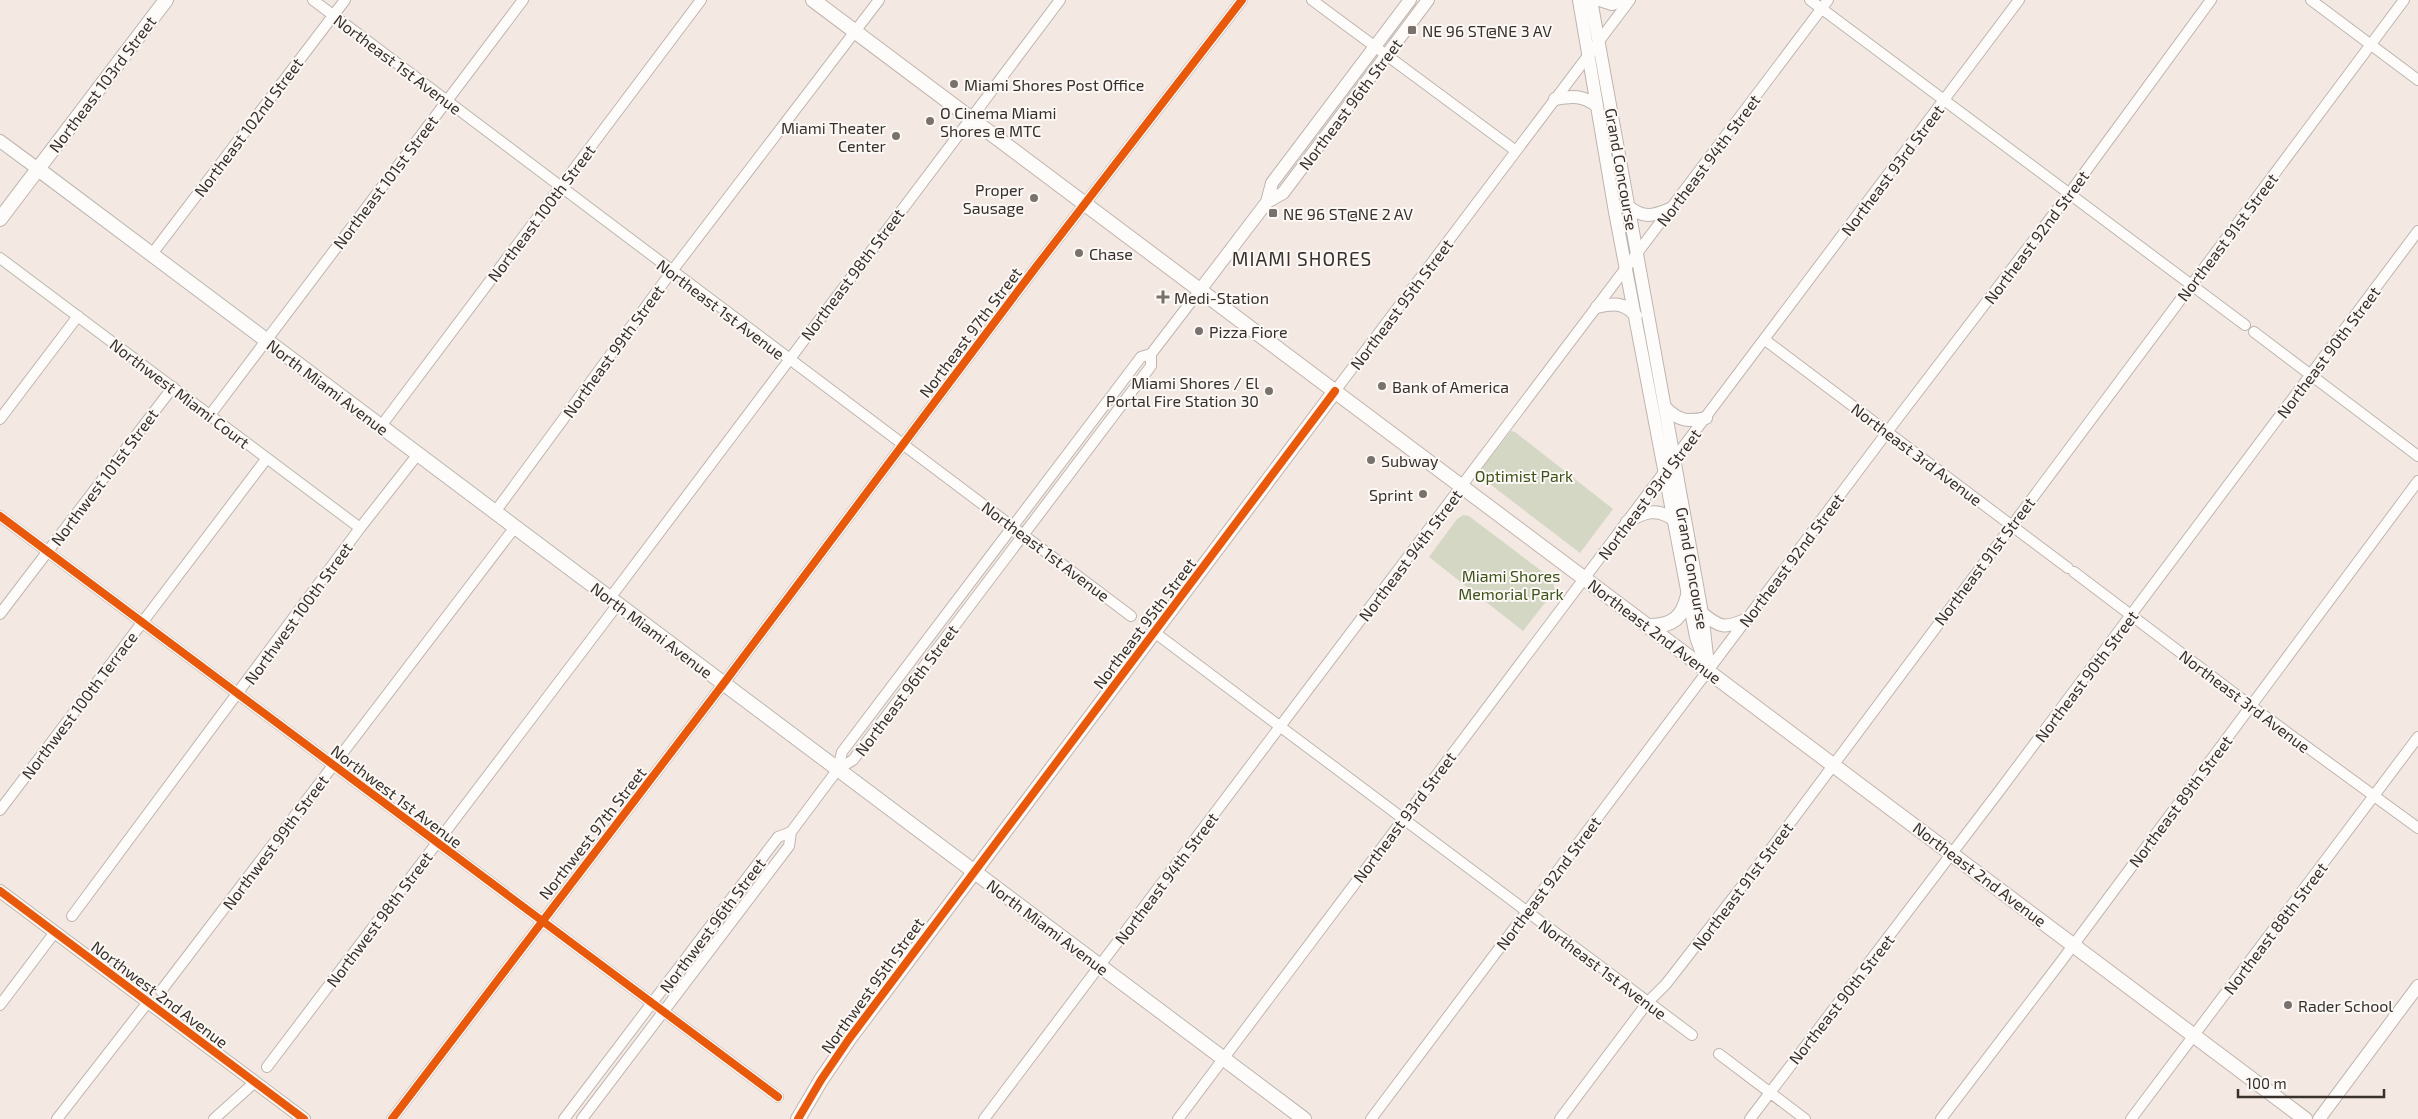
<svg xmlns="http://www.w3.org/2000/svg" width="2418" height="1119" font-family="'Exo 2',sans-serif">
<rect width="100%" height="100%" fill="#f4e9e2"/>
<path fill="#d4d7c4" d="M1511,431L1515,432L1613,509L1580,553L1482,478L1483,467Z
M1463,515L1469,516L1552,579L1555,590L1523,631L1429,557L1457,519Z"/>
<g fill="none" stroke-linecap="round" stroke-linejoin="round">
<defs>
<path id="minor" d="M313,0L1131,616
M1312,0L1516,151
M1810,0L2245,325
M2311,0L2418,80
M152,254L345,0
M0,258L360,528
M2254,332L2418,456
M1765,340L2068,568
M1335,391L1630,0
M210,415L523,0
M0,419L78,316
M381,426L701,0
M495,512L672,271L879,0
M0,516L778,1097
M2074,572L2251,706L2418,828
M610,598L1060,0
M0,614L173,387
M1154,632L1692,1035
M838,769L842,752L1141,357L1151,354
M0,810L267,458
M72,916L360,528L418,454
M161,991L515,527
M0,1005L55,932
M1719,1054L1805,1119
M267,1067L618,604
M57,1119L148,1002
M214,1119L255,1082
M392,1119L724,683L1036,267L1242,0
M564,1119L778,837L791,832
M582,1119L789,846L791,832L838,769L853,760L1151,366V354L1200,290
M984,1119L1828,0
M1178,1119L2019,0
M1371,1119L1894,423L2069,194L2211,0
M1560,1119L1648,1002L1666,984L1767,854L2404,0
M1750,1119L2000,790L2418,231
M1941,1119L2063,959L2418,481
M2131,1119L2418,737"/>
<path id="tertiary" d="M1579,0L1615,212L1696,637L1708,671
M1591,0L1702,613L1707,656
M1600,0L1612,4L1624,0
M1555,99C1572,96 1583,95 1597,106
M0,141L38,169
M1267,202L1283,193L1428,0
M1628,206C1643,219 1653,216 1670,209
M1200,290L1267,202L1272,183L1410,0
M1597,307C1613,303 1624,302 1636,316
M1665,407C1678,421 1688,422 1706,418
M1627,522C1644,512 1657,507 1674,520
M1702,613C1720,628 1725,629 1747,619
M0,891L304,1119
M2319,1119L2418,986"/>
<path id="secondary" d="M813,0L2305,1119
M38,169L1304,1119
M0,219L166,0
M1650,626C1673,626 1683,617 1688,595
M798,1119L821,1080L849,1039L1335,391"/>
</defs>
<use href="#minor" stroke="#beb5af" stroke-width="12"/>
<use href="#tertiary" stroke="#beb5af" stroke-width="14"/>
<use href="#secondary" stroke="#beb5af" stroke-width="16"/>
<use href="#minor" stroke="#fdfcfb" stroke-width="10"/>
<use href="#tertiary" stroke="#fdfcfb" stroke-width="12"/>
<use href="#secondary" stroke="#fdfcfb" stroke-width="14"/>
<defs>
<path id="cycleway" d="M0,516L778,1097
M0,891L304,1119
M392,1119L724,683L1036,267L1242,0
M798,1119L821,1080L849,1039L1335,391"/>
</defs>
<use href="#cycleway" stroke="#fcf8f5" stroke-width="11"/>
<use href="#cycleway" stroke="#e8590c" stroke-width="8"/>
</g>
<g fill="#79716b" stroke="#fcf8f5" stroke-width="2">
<rect x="1407" y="25" width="10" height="10" rx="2.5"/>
<circle cx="954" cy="84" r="5"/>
<circle cx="930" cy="121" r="5"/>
<circle cx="896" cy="136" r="5"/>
<circle cx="1034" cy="198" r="5"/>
<rect x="1268" y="208" width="10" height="10" rx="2.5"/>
<circle cx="1079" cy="253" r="5"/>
<path d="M1160.5 289.5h5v5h5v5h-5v5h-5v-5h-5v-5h5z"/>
<circle cx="1199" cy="331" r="5"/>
<circle cx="1382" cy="386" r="5"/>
<circle cx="1269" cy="391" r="5"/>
<circle cx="1371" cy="460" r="5"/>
<circle cx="1423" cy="494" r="5"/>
<circle cx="2288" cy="1005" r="5"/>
</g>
<g text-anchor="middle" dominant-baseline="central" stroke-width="4" stroke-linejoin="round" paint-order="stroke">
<g font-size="16" fill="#37302b" stroke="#fcf8f5" text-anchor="start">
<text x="1422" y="30">NE 96 ST@NE 3 AV</text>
<text x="964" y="84">Miami Shores Post Office</text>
<text x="940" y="112">O Cinema Miami<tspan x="940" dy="18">Shores @ MTC</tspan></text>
<text x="886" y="127" text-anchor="end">Miami Theater<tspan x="886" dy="18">Center</tspan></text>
<text x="1024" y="189" text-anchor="end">Proper<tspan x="1024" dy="18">Sausage</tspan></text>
<text x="1283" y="213">NE 96 ST@NE 2 AV</text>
<text x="1089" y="253">Chase</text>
<text x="1174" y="297">Medi-Station</text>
<text x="1209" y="331">Pizza Fiore</text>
<text x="1259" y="382" text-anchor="end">Miami Shores / El<tspan x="1259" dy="18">Portal Fire Station 30</tspan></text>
<text x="1392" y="386">Bank of America</text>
<text x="1381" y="460">Subway</text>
<text x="1413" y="494" text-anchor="end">Sprint</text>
<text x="2298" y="1005">Rader School</text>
</g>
<g font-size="16" fill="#37302b" stroke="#fcf8f5">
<text transform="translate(398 64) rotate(37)">Northeast 1st Avenue</text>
<text transform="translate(102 84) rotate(-53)">Northeast 103rd Street</text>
<text transform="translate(1350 104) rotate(-53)">Northeast 96th Street</text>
<text transform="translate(248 127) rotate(-53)">Northeast 102nd Street</text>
<text transform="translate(1708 160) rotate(-53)">Northeast 94th Street</text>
<text transform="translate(1622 169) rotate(80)">Grand Concourse</text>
<text transform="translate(1892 170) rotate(-53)">Northeast 93rd Street</text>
<text transform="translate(385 182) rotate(-53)">Northeast 101st Street</text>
<text transform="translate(541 213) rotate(-53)">Northeast 100th Street</text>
<text transform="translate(2036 237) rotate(-53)">Northeast 92nd Street</text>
<text transform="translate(2227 237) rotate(-53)">Northeast 91st Street</text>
<text transform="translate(852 274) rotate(-53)">Northeast 98th Street</text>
<text transform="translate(1401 304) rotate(-53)">Northeast 95th Street</text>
<text transform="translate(721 309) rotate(37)">Northeast 1st Avenue</text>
<text transform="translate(970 332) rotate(-53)">Northeast 97th Street</text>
<text transform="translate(613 351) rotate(-54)">Northeast 99th Street</text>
<text transform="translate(2328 352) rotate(-53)">Northeast 90th Street</text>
<text transform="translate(328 387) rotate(37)">North Miami Avenue</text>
<text transform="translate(180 393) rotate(37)">Northwest Miami Court</text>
<text transform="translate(1917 454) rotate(37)">Northeast 3rd Avenue</text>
<text transform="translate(104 477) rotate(-53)">Northwest 101st Street</text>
<text transform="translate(1649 494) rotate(-53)">Northeast 93rd Street</text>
<text transform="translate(1046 551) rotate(37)">Northeast 1st Avenue</text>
<text transform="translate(1410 555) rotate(-53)">Northeast 94th Street</text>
<text transform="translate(1791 560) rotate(-53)">Northeast 92nd Street</text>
<text transform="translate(1984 561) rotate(-53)">Northeast 91st Street</text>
<text transform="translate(1693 568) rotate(80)">Grand Concourse</text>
<text transform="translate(298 613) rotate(-54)">Northwest 100th Street</text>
<text transform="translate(1144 623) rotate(-53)">Northeast 95th Street</text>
<text transform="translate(652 630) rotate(37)">North Miami Avenue</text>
<text transform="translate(1655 631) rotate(37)">Northeast 2nd Avenue</text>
<text transform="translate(2086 676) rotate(-53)">Northeast 90th Street</text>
<text transform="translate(906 690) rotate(-53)">Northeast 96th Street</text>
<text transform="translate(2245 701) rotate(37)">Northeast 3rd Avenue</text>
<text transform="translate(79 705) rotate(-53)">Northwest 100th Terrace</text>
<text transform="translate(397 796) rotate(37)">Northwest 1st Avenue</text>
<text transform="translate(2180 801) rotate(-53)">Northeast 89th Street</text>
<text transform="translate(1404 817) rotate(-53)">Northeast 93rd Street</text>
<text transform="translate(592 833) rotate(-52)">Northwest 97th Street</text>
<text transform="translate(275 842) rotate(-53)">Northwest 99th Street</text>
<text transform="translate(1980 874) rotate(37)">Northeast 2nd Avenue</text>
<text transform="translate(1166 878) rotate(-53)">Northeast 94th Street</text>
<text transform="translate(1548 883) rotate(-53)">Northeast 92nd Street</text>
<text transform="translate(1742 886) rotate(-53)">Northeast 91st Street</text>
<text transform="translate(379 919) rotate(-53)">Northwest 98th Street</text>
<text transform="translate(712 925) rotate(-53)">Northwest 96th Street</text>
<text transform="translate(1048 927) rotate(37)">North Miami Avenue</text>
<text transform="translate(2275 928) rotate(-53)">Northeast 88th Street</text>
<text transform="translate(1603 969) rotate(37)">Northeast 1st Avenue</text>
<text transform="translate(872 985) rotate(-54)">Northwest 95th Street</text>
<text transform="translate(160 994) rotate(37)">Northwest 2nd Avenue</text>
<text transform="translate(1841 999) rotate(-52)">Northeast 90th Street</text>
</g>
<g font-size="16" fill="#3c5219" stroke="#fcf8f5">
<text x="1524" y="475">Optimist Park</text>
<text x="1511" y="575">Miami Shores<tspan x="1511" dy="18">Memorial Park</tspan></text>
</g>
<g font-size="19" letter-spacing="1" fill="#37302b" stroke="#fcf8f5">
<text x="1302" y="258">MIAMI SHORES</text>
</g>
</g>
<path d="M2238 1089v8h146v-8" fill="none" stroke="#37302b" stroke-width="2.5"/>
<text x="2246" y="1089" font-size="15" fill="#37302b" stroke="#fcf8f5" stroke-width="4" paint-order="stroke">100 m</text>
</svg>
